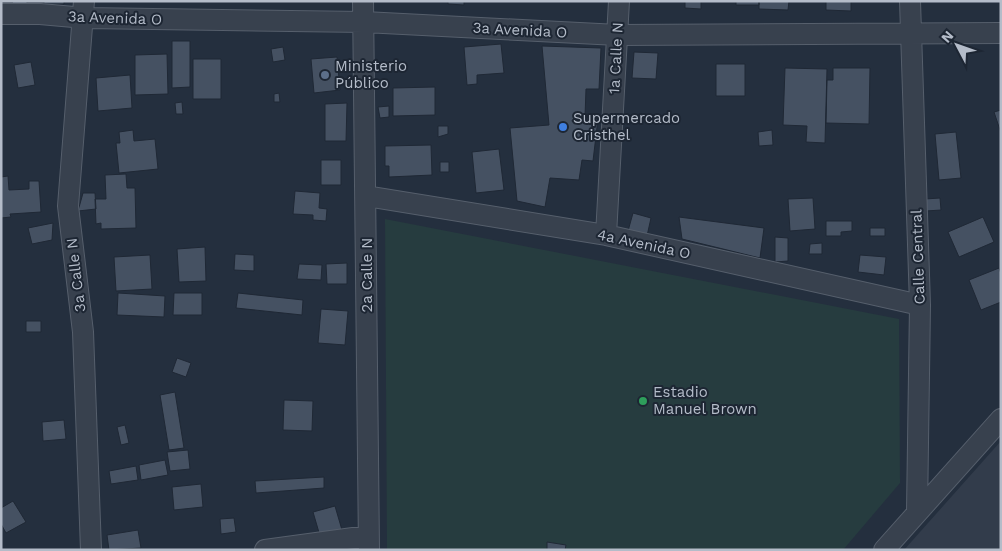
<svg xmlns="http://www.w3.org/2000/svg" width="1002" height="551" font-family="'Work Sans',sans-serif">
<rect width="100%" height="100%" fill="#242f3e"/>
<path fill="#323c4b" d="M1001,441V550H904Z"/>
<path fill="#263c3f" d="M385,219L899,319L900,483L843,550H387Z"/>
<path fill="#455162" stroke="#1f2835" d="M12,1H27V4L13,6Z
M44,1H64V4H44Z
M448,1H464V5L448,4Z
M685,1H701V9L685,8Z
M736,1H759V5H736Z
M759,1H789L788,10L759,9Z
M826,1H851V11L826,10Z
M172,41H190V87L172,88Z
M501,44L504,73L477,75V84L467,85L464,47Z
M542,46L601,48L599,89H586L585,117L598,119L593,161L582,160L579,180L550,178L545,207L517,201L510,128L549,125Z
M283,47L285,60L273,62L271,49Z
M634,52L658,53L656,79L632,78Z
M167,54L168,94L135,95V55Z
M337,57L340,90L314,93L311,59Z
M193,59H221V99H193Z
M31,62L35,85L18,88L14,65Z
M716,64H745V96H716Z
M785,68L827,69L825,143L806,142L807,126L783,125Z
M833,68H870L869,124L826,123L827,80H833Z
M130,75L132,108L98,111L96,78Z
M435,87V115L393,116V88Z
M279,93L280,102H274V94Z
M182,102L183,114H176L175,103Z
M347,103L346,141H325V104Z
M389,106V117L380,118L378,107Z
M1001,110V133L994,112Z
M438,126H448V134L438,137Z
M133,130L134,141L155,139L158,169L119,173L116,143H120L119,132Z
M772,130L773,145L759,146L758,132Z
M956,132L961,178L939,180L935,134Z
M431,145L432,175L389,177V166H385V146Z
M499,149L504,190L476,193L472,152Z
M321,160H341V185H321Z
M440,162H449V172H440Z
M126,174L127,188H135L136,228L101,229V223L96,224L95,199H106L105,175Z
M8,176L9,190L29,189V181H39L41,212L10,214L11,217L1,218V177Z
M295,191L320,193L319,208L327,209L326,221L313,220V215L293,214Z
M83,193H95L96,209L78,211Z
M813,198L815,229L790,231L788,199Z
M940,198L941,210L926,211L925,199Z
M633,213L651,218L647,236L628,231Z
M679,217L764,228L760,258L682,239Z
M983,217L994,242L959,257L948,232Z
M826,221H852V231L841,232V236H826Z
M53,223L52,240L32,244L28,228Z
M870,228H885V236H870Z
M775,237L788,238V261L775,262Z
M822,243V254H809L810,244Z
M205,247L206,281L179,282L177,249Z
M235,254L254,255V271L234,270Z
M150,255L152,289L116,291L114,257Z
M860,255L886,257L884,275L858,272Z
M347,263V284H327L326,264Z
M299,264L322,265L321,280L297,279Z
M999,268L1001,274V302L981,310L969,280Z
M118,293L165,296L164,317L117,315Z
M174,293H202V315H173Z
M238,293L303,300L302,315L236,308Z
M321,309L348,311L345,345L318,343Z
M26,321H41V332H26Z
M177,358L191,363L186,377L172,372Z
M175,392L184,448L169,450L160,395Z
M284,400L313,401L312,431L283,430Z
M64,420L66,439L43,441L42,422Z
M125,425L129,443L121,445L117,427Z
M188,450L190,469L170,471L167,452Z
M165,460L168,475L141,480L139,465Z
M136,466L138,480L111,484L109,471Z
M324,477V488L256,493L255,481Z
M201,484L203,507L174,510L172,487Z
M13,501L26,522L6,533L1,524V508Z
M335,506L342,530L320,536L313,512Z
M234,518L236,532L221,534L220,519Z
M138,530L141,548L109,550L107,535Z
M547,542L566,545L565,550H547Z"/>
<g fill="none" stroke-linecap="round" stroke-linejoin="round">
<defs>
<path id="minor" d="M84,1L68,206L83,332L91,550
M363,1L369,550
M910,1L920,305L917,512
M1,14H40L85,18L364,22L618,35L1001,33
M366,196L606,235L920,305
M606,235L619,1
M265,550L368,536
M884,550L1001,419"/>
</defs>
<use href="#minor" stroke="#565f6c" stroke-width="22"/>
<use href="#minor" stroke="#38414e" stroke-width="20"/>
</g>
<circle fill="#5c6f8a" stroke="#1d2633" stroke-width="2" cx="325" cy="75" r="5"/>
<circle fill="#3f7fe0" stroke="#1d2633" stroke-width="2" cx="563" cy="127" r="5"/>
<circle fill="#2e9e5b" stroke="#1d2633" stroke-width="2" cx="643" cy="401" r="5"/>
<g text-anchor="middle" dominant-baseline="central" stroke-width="4" stroke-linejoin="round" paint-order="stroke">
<g font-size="15" fill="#b4bcc9" stroke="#1d2633">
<text transform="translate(115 18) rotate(2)">3a Avenida O</text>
<text transform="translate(520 30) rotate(3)">3a Avenida O</text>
<text transform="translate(616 58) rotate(-87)">1a Calle N</text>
<text transform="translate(644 244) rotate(12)">4a Avenida O</text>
<text transform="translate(918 257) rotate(-92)">Calle Central</text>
<text transform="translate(76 275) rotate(-97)">3a Calle N</text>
<text transform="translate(367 275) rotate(-90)">2a Calle N</text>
</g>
<g font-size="15" fill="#b4bcc9" stroke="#1d2633" text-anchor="start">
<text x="335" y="66">Ministerio<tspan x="335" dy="17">Público</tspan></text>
<text x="573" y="118">Supermercado<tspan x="573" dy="17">Cristhel</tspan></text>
<text x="653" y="392">Estadio<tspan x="653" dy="17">Manuel Brown</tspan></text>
</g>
</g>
<rect width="1002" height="551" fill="none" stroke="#b4bcc9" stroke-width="5"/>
<g transform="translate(957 45) rotate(311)" stroke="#1d2633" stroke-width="4" paint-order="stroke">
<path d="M0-4L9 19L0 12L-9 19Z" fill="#b4bcc9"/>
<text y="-8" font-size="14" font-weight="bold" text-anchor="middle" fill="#b4bcc9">N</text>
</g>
</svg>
